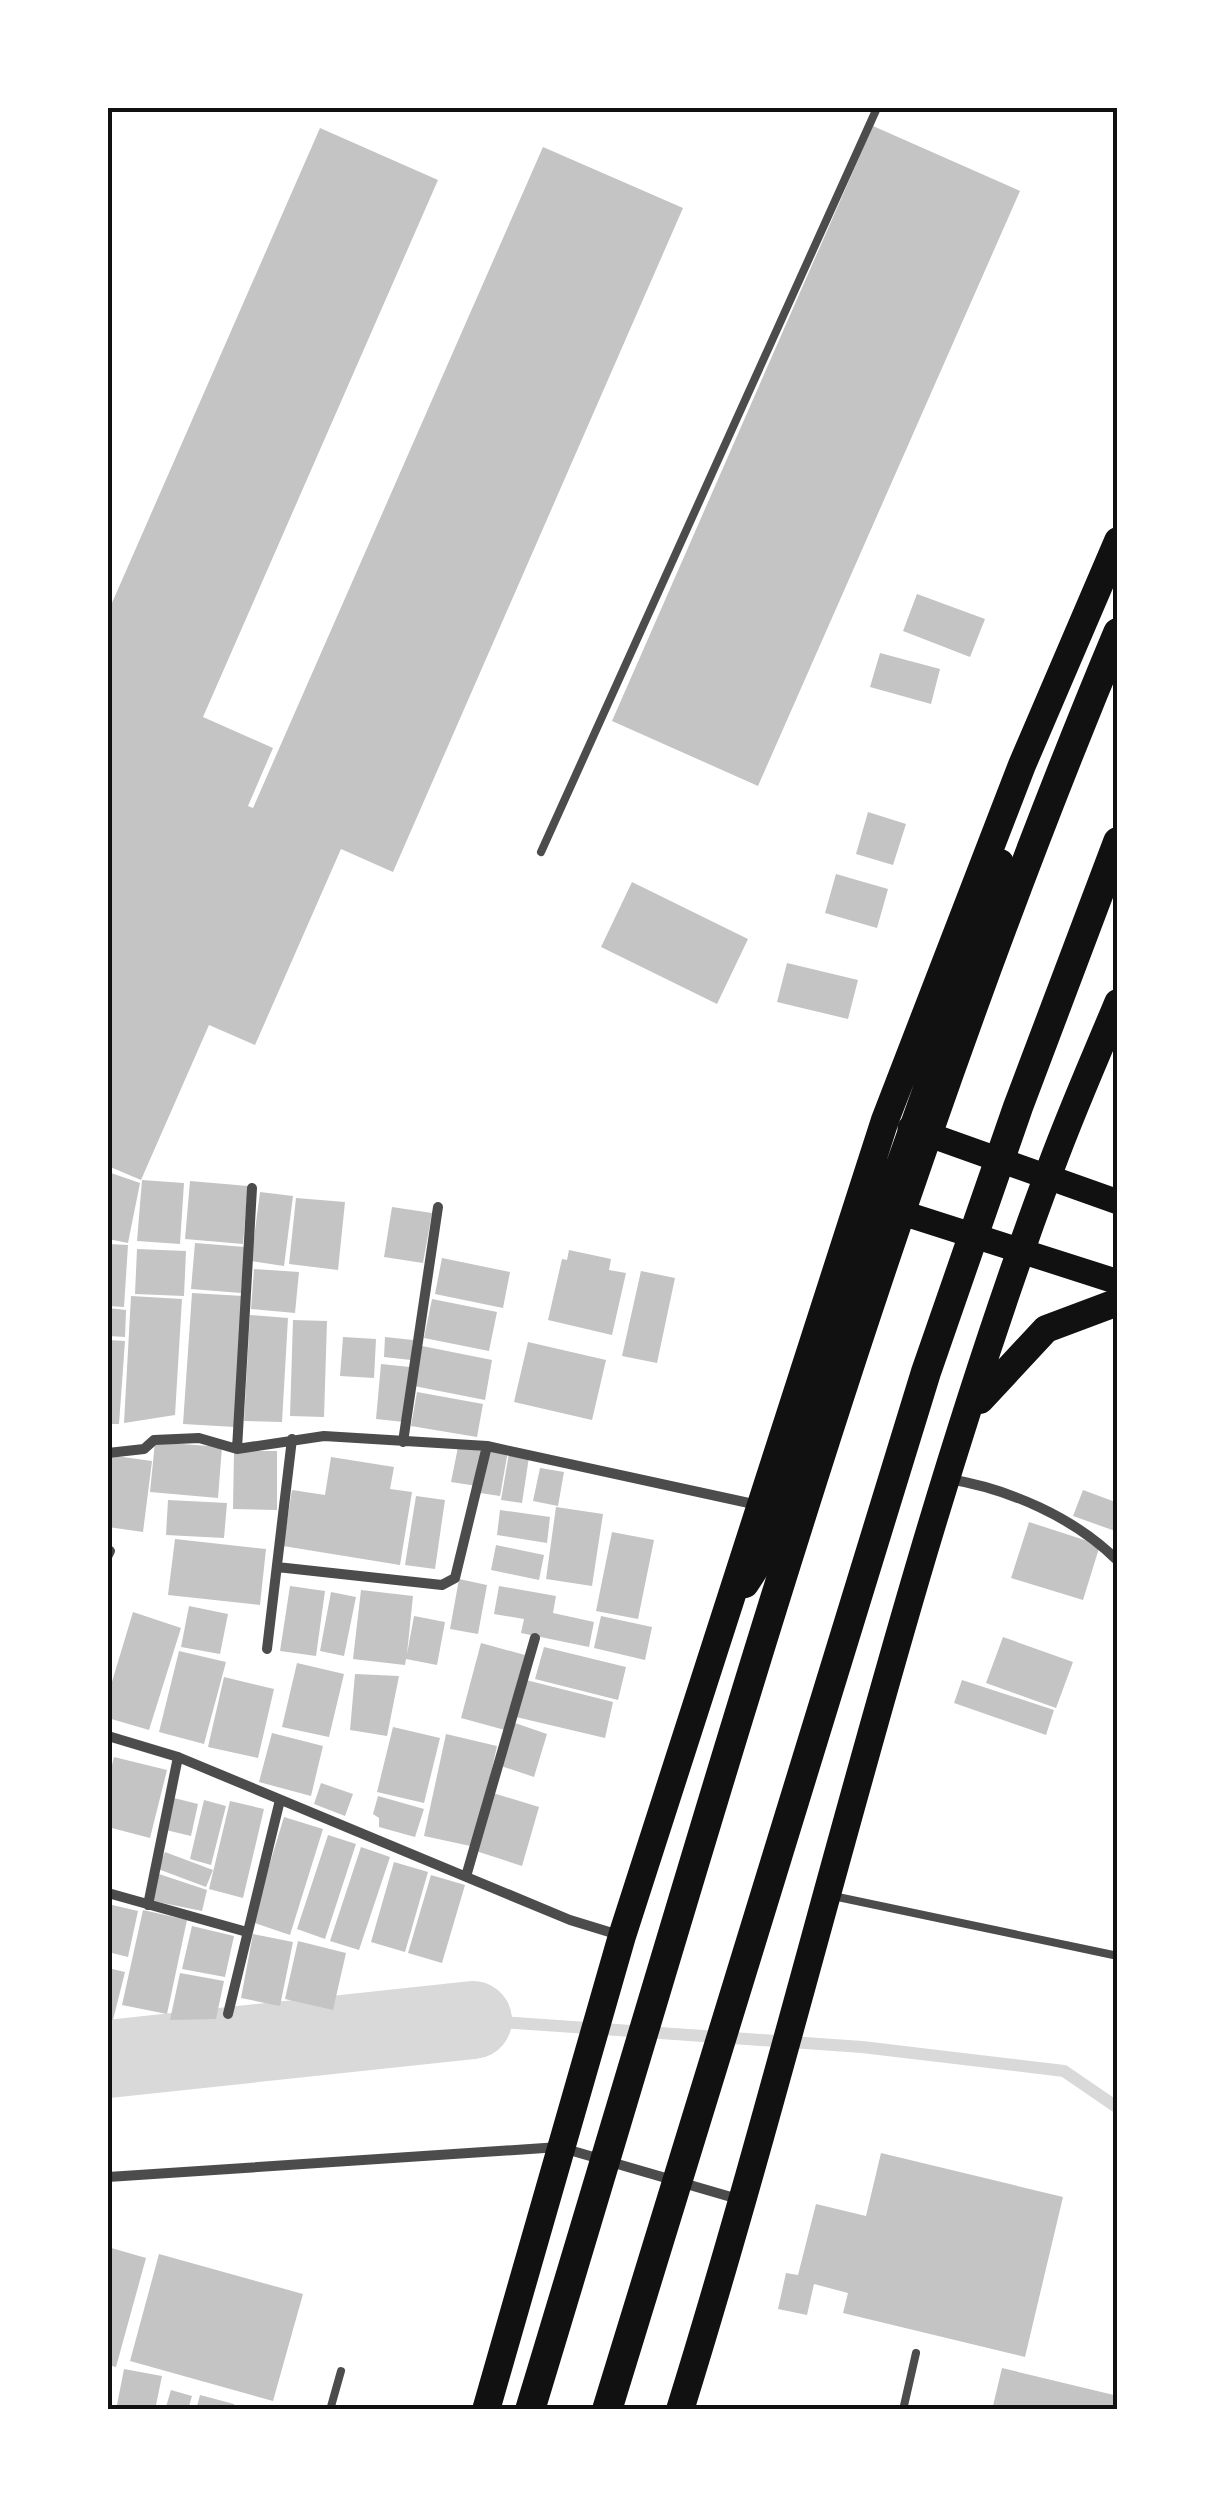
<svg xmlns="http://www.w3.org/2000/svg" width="1225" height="2517" font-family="Barlow,sans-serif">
<rect width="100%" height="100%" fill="#fff"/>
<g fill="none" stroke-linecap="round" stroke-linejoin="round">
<path stroke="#d9d9d9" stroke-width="12" d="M473,2020L862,2047L1064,2071L1118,2108"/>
<path stroke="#d9d9d9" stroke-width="78" d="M108,2059L473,2020"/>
</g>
<path fill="#c4c4c4" d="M873,126L1020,191L758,786L612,721Z
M320,128L438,180L203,717L273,748L248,806L253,808L543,147L683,208L393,872L341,849L255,1045L209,1025L141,1180L108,1166V612Z
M917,594L985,619L970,657L903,631Z
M880,653L940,669L931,704L870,687Z
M868,812L906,824L893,865L856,854Z
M836,874L888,889L877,928L825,913Z
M632,882L748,939L717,1004L601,947Z
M787,963L858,980L848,1019L777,1002Z
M108,1172L140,1183L128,1243L108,1239Z
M142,1180L184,1183L180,1244L137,1241Z
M190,1181L248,1186L243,1244L185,1239Z
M260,1192L293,1196L284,1266L251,1261Z
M296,1198L345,1202L338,1270L289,1264Z
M392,1207L432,1213L423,1263L384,1257Z
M195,1243L245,1247L241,1293L191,1289Z
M108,1244L128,1245L124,1307L108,1306Z
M137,1249L186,1251L184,1296L135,1294Z
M569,1250L611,1259L609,1270L626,1273L612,1335L548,1320L562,1259L567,1260Z
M442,1258L510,1272L503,1308L435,1294Z
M254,1269L299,1272L295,1313L251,1309Z
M641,1271L675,1278L657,1363L622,1356Z
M192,1293L243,1296L235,1427L183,1424Z
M131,1296L182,1299L175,1415L124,1423Z
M432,1299L497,1312L489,1351L424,1338Z
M108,1308L126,1310L125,1337L108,1336Z
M250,1315L288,1318L282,1422L244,1421Z
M293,1320L327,1321L324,1417L290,1416Z
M343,1337L376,1339L374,1378L340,1376Z
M385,1337L413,1340L411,1360L384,1357Z
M108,1340L125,1341L119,1424H108Z
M528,1342L606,1360L592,1420L514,1402Z
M422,1346L492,1360L485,1400L414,1386Z
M381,1364L410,1367L404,1422L376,1419Z
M417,1392L483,1404L477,1437L411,1426Z
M155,1442L222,1447L218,1498L150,1492Z
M458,1447L483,1451L477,1486L451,1482Z
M488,1448L508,1451L500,1496L480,1493Z
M234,1451H277V1510L233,1509Z
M509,1453L529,1457L522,1503L501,1500Z
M108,1455L152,1461L143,1532L108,1527Z
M331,1457L394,1467L390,1489L412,1492L400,1565L283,1546L292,1490L325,1495Z
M540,1468L564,1472L558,1506L533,1501Z
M1083,1490L1118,1503V1532L1073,1516Z
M416,1496L445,1500L435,1569L405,1565Z
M168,1500L227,1503L224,1538L166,1535Z
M556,1507L603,1514L592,1586L546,1579Z
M500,1510L550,1517L547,1543L497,1535Z
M1029,1522L1100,1545L1083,1600L1011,1578Z
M612,1532L654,1540L638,1619L596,1611Z
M175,1539L266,1549L260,1605L168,1595Z
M496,1545L544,1555L539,1580L491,1570Z
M459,1579L487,1585L478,1634L450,1629Z
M290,1586L325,1591L316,1656L280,1651Z
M499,1586L556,1596L553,1613L594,1622L589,1647L521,1633L524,1619L494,1614Z
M361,1590L413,1596L407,1654L414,1616L445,1622L437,1665L406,1659L405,1665L353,1659Z
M331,1592L356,1597L344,1656L320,1651Z
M189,1606L228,1614L220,1654L181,1647Z
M133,1612L181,1628L149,1730L108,1718V1695Z
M601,1616L652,1627L645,1660L594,1648Z
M1003,1637L1073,1662L1056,1708L986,1683Z
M481,1643L525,1655L505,1730L461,1718Z
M544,1647L626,1667L618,1700L535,1679Z
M179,1651L226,1662L204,1744L159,1732Z
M297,1663L344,1674L329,1737L282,1727Z
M355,1674L399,1676L387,1736L350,1730Z
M224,1677L274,1689L258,1758L208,1747Z
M526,1680L613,1702L605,1738L516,1717Z
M962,1680L1054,1710L1046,1735L954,1703Z
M515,1723L547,1734L534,1777L501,1766Z
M393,1727L440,1738L424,1803L377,1792Z
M272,1733L323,1746L311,1796L259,1782Z
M446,1734L497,1746L475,1847L424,1836Z
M114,1757L167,1770L150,1838L108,1827V1781Z
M321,1783L353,1794L345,1816L314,1804Z
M493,1793L539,1807L522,1866L476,1851Z
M378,1796L424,1809L415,1837L379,1827V1818L373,1814Z
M174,1798L198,1804L191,1836L166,1830Z
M204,1800L226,1806L211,1865L190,1859Z
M230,1801L264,1809L243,1898L209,1889Z
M284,1817L323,1829L290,1935L252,1922Z
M328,1835L356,1844L325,1939L297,1929Z
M361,1847L390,1857L359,1950L330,1941Z
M165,1852L213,1870L206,1887L158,1869Z
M394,1862L428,1872L405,1952L371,1942Z
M159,1874L207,1890L202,1911L153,1901Z
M431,1875L465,1885L442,1963L408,1953Z
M108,1904L138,1911L128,1957L108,1952Z
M143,1910L187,1920L167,2014L122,2005Z
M192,1926L234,1936L225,1977L182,1969Z
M253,1934L293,1942L280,2006L241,1998Z
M298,1941L346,1953L333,2010L285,1999Z
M108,1968L125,1972L113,2020L108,2019Z
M180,1973L224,1981L216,2019L170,2020Z
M881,2153L1063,2197L1025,2357L843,2313L848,2293L814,2284L807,2315L778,2309L786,2273L798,2275L816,2204L866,2216Z
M108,2247L146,2258L116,2367L108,2365Z
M159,2254L303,2294L273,2401L130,2361Z
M1002,2368L1118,2396V2410H992Z
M124,2369L162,2376L155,2410H116Z
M171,2390L192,2396L188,2410H165Z
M200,2395L234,2404L233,2410H196Z"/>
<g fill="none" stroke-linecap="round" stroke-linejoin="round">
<path stroke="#4c4c4c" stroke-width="8" d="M541,852L877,108
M833,1896L1118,1956
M330,2410L341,2371
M903,2410L916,2353"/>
<path stroke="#4c4c4c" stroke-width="10" d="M403,1442L438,1207
M237,1449L252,1188
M108,1453L144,1449L154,1440L199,1438L237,1449L324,1436L487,1446L758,1505
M949,1479C1009,1489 1074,1517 1118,1561
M108,1555L110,1551
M277,1567L442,1585L455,1578L487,1446
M267,1649L292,1439
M108,1736L178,1757L570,1920L619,1935
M467,1873L535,1638
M108,1893L247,1932
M148,1905L178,1757
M228,2014L280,1800
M108,2177L559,2147L738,2199"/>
<path stroke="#111" stroke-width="25" d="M910,1128L1118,1202
M884,1207L1118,1282"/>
<path stroke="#111" stroke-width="28" d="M980,1400L1046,1329L1118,1302
M745,1584L778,1533L885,1207L986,923L1000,863
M486,2410L622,1936L885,1120L1022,765L1118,541
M680,2410C807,2001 898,1580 1047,1178C1068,1119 1094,1061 1118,1003"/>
<path stroke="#111" stroke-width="30" d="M530,2410C711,1815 878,1206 1118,633
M607,2410L926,1372L1018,1107L1118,842"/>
</g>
<rect width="1225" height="2517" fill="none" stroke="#ffffff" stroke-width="220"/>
<rect x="110" y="110" width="1005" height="2297" fill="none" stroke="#111" stroke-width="4"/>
</svg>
